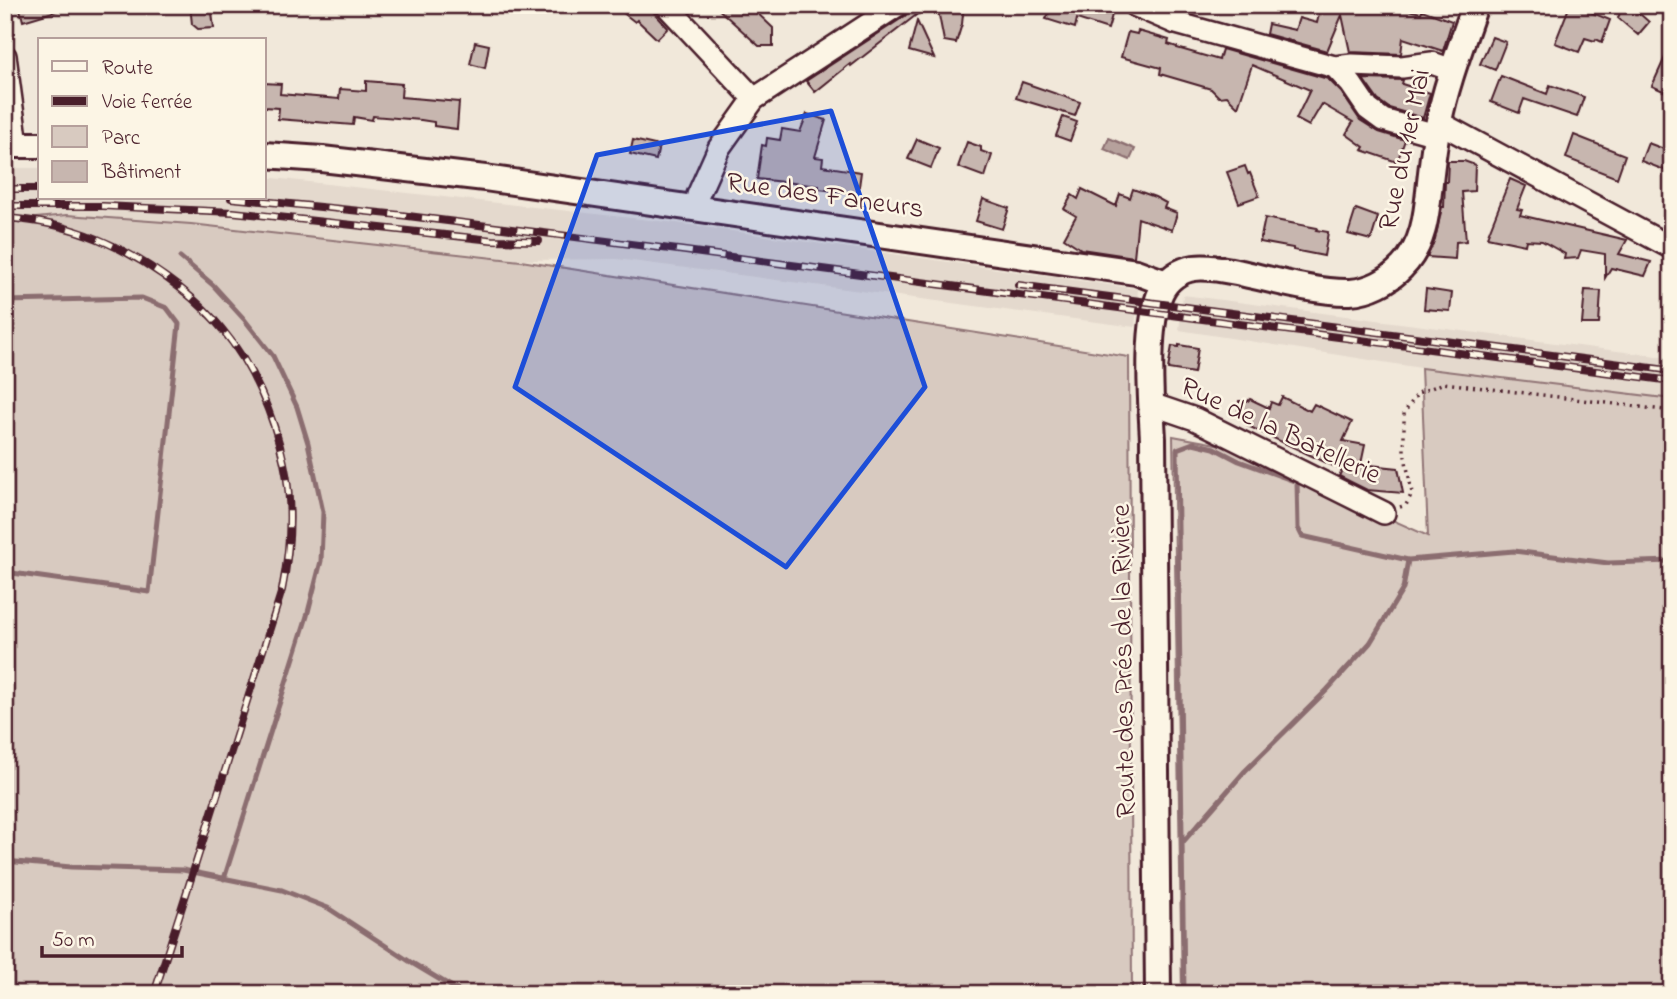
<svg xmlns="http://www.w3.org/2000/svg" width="1677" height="999" font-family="'Indie Flower',sans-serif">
<rect width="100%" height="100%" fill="#f1e8da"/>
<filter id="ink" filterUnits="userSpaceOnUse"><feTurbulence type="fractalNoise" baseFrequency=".0143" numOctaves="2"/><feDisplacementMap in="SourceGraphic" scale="14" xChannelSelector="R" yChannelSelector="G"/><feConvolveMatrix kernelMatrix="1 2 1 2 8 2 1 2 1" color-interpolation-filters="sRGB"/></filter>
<g filter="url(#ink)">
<path fill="#e4d9cd" d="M5,168H40V198H264V177L676,223L1138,289L1135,327L617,259L521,260L191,224L5,221Z
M1183,295L1672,358V399L1421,368L1179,330Z"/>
<path fill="#d8cac0" stroke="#917476" stroke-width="2" d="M67,215L191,224L521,261L1129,357L1132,994H5V221Z
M1421,368L1672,399V994H1182L1173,436L1227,446L1428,536Z"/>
<path fill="#b6a19c" stroke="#8b6d6f" stroke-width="2" d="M1109,138L1135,149L1130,160L1104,149Z"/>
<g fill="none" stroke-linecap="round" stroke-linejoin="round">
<path stroke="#8b6d6f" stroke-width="5" d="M180,257L213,285L244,319L273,356L297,407L308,443L323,512L321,561L307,616L224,879
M5,301L142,298L167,308L179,324L149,592L5,572
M1182,843L1245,771L1327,690L1370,643L1403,589L1408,560
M5,861L71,867L183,870L282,890L328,908L412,963L464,994
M1184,994L1177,449L1193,443L1214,448L1239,461L1297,482L1298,528L1302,536L1408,560L1514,551L1608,563L1672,561"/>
</g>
<path fill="#c7b6af" stroke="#4a1f2b" stroke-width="2" d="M19,5H63V9L23,21Z
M190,5H211L214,28L198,29L192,24Z
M613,5H647L668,28L657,39L637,20L635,22Z
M714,5H749L773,28V46H759Z
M911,5H929L851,66L850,64L815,92L806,81L905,16L909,11Z
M937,5H964L962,24L956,43L944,41Z
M1043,5H1106L1114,8L1108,29L1077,19L1075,28L1046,19L1050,11L1043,8Z
M1321,5H1346L1379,11L1380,5H1387L1421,13L1422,10L1452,21L1443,51L1403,38L1401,54L1350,52L1342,15L1327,51L1266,34L1268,24L1295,30L1299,18L1317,23Z
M1570,5H1573L1610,20L1602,42L1596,39L1595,41L1585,38L1579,52L1555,43Z
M1623,5H1630L1649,22L1638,35L1618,18Z
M917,21L934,58L909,51Z
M1138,31L1169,40L1168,44L1177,47V48L1219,60L1222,49L1328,79L1341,92L1360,120L1379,132L1405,140L1397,162L1362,150L1364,147L1346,134L1353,122L1322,104L1309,126L1296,119L1310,90L1252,65L1238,107L1227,96L1219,97L1211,89L1160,74L1161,68L1121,57L1128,32L1137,34Z
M1492,37L1506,42L1495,70L1480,64Z
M475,42L489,45L485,68L470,64Z
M1672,42V95L1652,86Z
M1501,76L1547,94L1550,85L1584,97L1577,117L1524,99L1519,113L1491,102Z
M1363,79L1403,80L1402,84L1430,93L1423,118L1389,108L1378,100Z
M366,81L402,84L401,97L459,102L457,129L434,126V122L421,120L373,116L372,120L354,117L353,125L278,119L279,108L264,107V83L281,84L280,94L339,99L340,89L366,91Z
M1022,82L1080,102L1075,116L1016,98Z
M807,114L826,120L815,157L823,158L822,166L861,172L858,194L819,189V186L757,179L762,145L766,146L767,138L780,140L782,129L800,132Z
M1063,117L1077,122L1070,141L1056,136Z
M1574,135L1625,155L1617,178L1566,158Z
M917,139L939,148L931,168L908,159Z
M633,140L659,146L656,160L630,154Z
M967,142L981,147V151L992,155L985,177L958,167Z
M1648,143L1672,152V173L1641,161Z
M1448,161H1464L1475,165L1474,191L1462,192L1466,241L1456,242L1455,259L1427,257L1435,239L1442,207H1444L1445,182H1447Z
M1245,166L1248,174L1250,173L1259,196L1239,203L1227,172Z
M1510,179L1526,186L1517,209L1522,210L1520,215L1627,240L1619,254L1651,262L1645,276L1611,268L1605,278V254L1581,250L1578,258L1564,259L1565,254L1542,241L1526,240L1525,245L1487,237Z
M1082,189L1116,206L1120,194L1130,198L1133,189L1155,197L1166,203L1164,208L1177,213L1172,230L1138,218L1134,257L1081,249L1064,238L1076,216L1064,209L1072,195L1078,199Z
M983,199L1009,208L1002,229L976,221Z
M1356,209L1378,217L1371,240L1348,234Z
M1265,218L1317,228L1316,230L1328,232L1324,256L1293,250V248L1260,242Z
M1426,289L1452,293L1450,311L1424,309Z
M1585,290L1601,291L1599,324H1582Z
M1179,345L1198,348L1194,373L1168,369L1172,346L1179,347Z
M1282,397L1310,411L1314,404L1352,422L1343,441L1365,445L1361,464L1398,468L1403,493L1367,490L1339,476L1342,470L1248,426L1246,417L1238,414L1239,401H1248L1250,399L1269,408L1271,402L1278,405Z"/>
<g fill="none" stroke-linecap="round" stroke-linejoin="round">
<defs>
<path id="minor" d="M666,5L754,99L898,5
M1134,5L1176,23L1335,67L1351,84L1368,109L1383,120L1436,135
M5,56L17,145
M1335,67L1352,65L1402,67L1432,63L1452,70
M1438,122L1672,248
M695,208L698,195L719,148L754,99
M1151,404L1195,419L1384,513"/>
<path id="tertiary" d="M5,145H40
M264,155L322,159L485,178L1136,272L1166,283
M1158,994L1153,439C1151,401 1145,325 1161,292C1167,279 1180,270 1194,268C1209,266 1226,270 1241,273C1272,280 1319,293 1350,292C1369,291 1389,281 1402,267C1427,242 1427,206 1431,173C1433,156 1435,138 1439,121C1447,81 1462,44 1475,5"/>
</defs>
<use href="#minor" stroke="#4a1f2b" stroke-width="26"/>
<use href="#tertiary" stroke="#4a1f2b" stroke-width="30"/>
<path stroke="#4a1f2b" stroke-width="3.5" stroke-dasharray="2 5" stroke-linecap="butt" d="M1400,507L1406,505L1412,493L1404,451V413L1418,393L1444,383L1672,411"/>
<use href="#minor" stroke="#fcf5e5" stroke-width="21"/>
<use href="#tertiary" stroke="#fcf5e5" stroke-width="24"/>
<defs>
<path id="rail" d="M5,189H40
M231,198L400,215L678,250L1672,381
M5,206H103L233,212L492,240L539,241
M5,218C72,222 128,247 180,288C195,300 210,314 222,329C253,366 274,416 284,463C293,504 290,550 282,590L188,888L154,994
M1018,285L1667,370"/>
</defs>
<use href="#rail" stroke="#4a1f2b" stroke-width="8"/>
<use href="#rail" stroke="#fcf5e5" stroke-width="5" stroke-dasharray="16" stroke-linecap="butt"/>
</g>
</g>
<path fill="#1d4ed8" fill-opacity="0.2" stroke="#1d4ed8" stroke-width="5" stroke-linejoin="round" d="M831,111L925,387L786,567L515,387L597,155Z"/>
<g text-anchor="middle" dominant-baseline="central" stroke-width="5" stroke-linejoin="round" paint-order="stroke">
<g font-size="28" fill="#4a1f2b" stroke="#fcf5e5">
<text transform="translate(1406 150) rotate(-78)">Rue du 1er Mai</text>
<text transform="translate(825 197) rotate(8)">Rue des Faneurs</text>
<text transform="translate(1280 432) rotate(25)">Rue de la Batellerie</text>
<text transform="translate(1125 661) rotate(-91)">Route des Prés de la Rivière</text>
</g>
</g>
<rect width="1677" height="999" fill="none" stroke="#fcf5e5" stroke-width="28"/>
<rect x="14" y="14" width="1649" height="971" fill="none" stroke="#4a1f2b" stroke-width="2.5" filter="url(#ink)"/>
<rect x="38" y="38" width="228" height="161" fill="#fcf5e5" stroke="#b59f9b" stroke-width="2"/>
<rect x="52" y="61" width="35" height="10" fill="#fcf5e5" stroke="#b59f9b" stroke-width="2"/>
<text x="102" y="74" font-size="21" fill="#4a1f2b">Route</text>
<rect x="52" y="96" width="35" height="10" fill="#4a1f2b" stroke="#b59f9b" stroke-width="2"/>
<text x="102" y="108" font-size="21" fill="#4a1f2b">Voie ferrée</text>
<rect x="52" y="126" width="35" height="21" fill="#d8cac0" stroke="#b59f9b" stroke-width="2"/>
<text x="102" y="144" font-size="21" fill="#4a1f2b">Parc</text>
<rect x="52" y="161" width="35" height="21" fill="#c7b6af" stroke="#b59f9b" stroke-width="2"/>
<text x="102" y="178" font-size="21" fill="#4a1f2b">Bâtiment</text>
<path d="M42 946v10h140v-10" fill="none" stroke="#4a1f2b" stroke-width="3.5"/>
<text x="52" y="946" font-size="21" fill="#4a1f2b" stroke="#fcf5e5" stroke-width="5" paint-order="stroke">50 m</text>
</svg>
